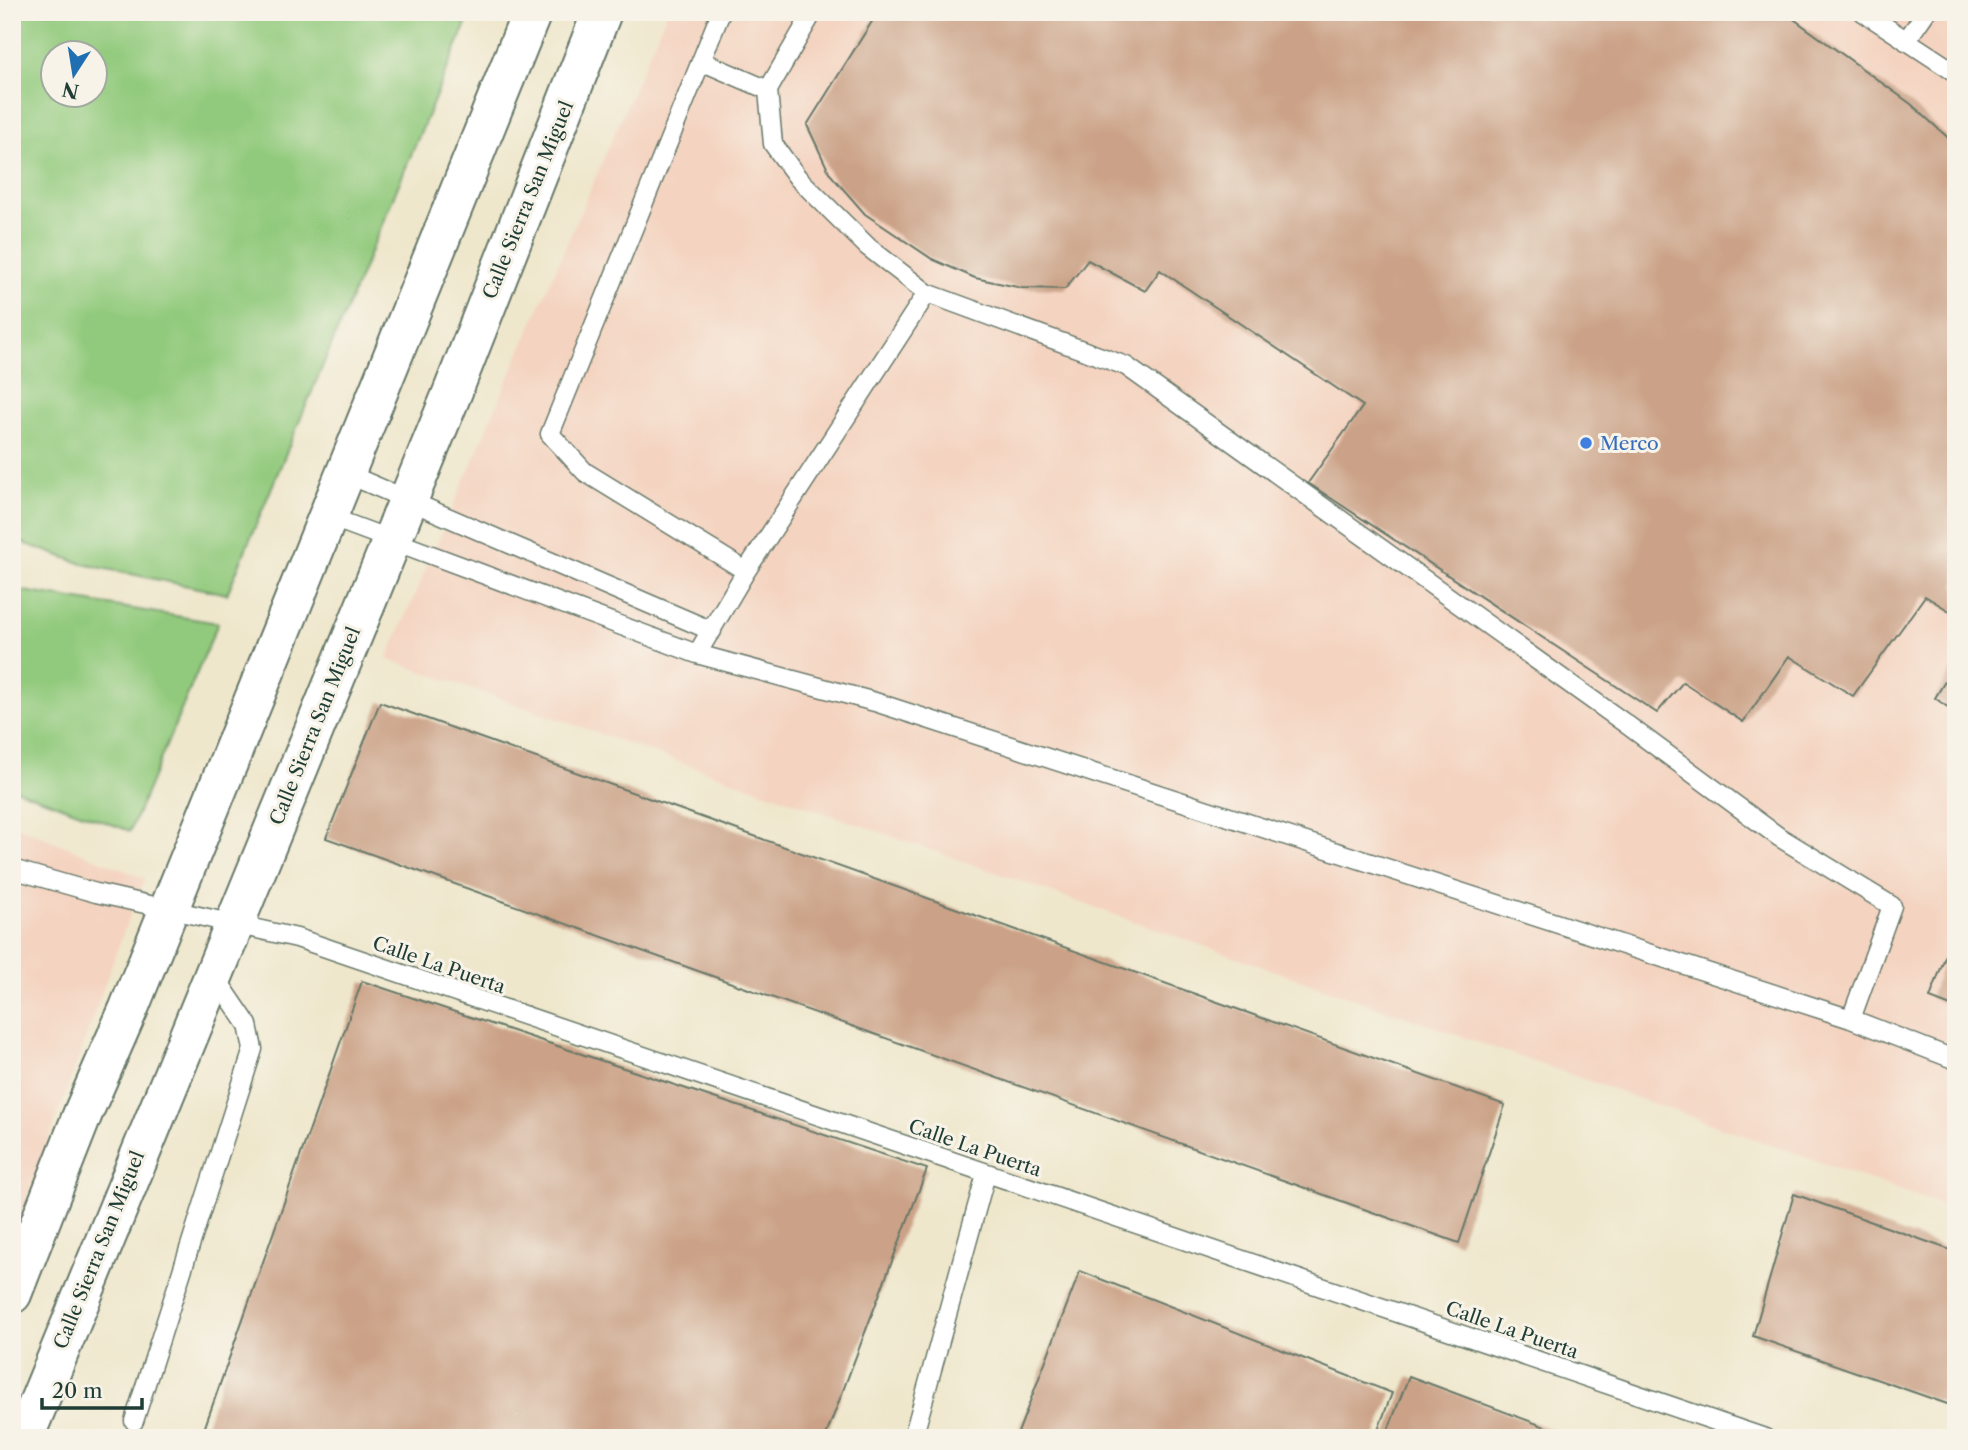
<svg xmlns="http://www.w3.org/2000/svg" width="1968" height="1450" font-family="'Libre Caslon Text',serif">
<rect width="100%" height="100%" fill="#f7f3e8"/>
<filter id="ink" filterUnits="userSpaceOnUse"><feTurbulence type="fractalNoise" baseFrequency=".0143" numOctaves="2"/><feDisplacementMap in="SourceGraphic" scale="14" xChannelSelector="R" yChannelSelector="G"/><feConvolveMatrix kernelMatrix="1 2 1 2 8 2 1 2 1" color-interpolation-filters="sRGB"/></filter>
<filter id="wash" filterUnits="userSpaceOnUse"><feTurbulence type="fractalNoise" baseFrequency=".00686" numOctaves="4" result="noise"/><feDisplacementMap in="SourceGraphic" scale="28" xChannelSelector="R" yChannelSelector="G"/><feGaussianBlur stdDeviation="1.57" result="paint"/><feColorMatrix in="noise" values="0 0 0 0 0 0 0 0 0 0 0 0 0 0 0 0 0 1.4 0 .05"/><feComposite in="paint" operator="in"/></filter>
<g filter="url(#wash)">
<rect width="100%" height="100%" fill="#efe7cc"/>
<path fill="#f4d3c0" d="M667,12H1956V1210L387,659Z
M12,824L145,879L124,931L12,1242Z"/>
<path fill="#92ca7d" stroke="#588458" stroke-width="2" fill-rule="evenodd" d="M12,12H471L227,594L83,564L12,539ZM52,52H94V94H52Z
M12,589L218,623L130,831L12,788Z"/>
<g id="blocks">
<path fill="#cba287" d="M878,12H1784L1911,104L1956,145V615L1925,596L1853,696L1789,656L1743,722L1683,682L1657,713L1308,483L1363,406L1160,270L1145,291L1088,260L1065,289L1022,288L975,278L932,259L865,214L830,174L807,125Z
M1956,663V713L1935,698Z
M380,702L1505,1105L1459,1243L326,838Z
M1956,927V1008L1930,998Z
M362,981L927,1169L825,1438H201Z
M1794,1194L1956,1252V1407L1753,1336Z
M1080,1271L1392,1393L1375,1438H1016Z
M1409,1376L1572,1437V1438H1385Z"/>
</g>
</g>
<g filter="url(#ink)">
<use href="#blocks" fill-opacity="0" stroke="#687869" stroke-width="2"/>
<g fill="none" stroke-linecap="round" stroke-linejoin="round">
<defs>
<path id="service" d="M721,12L550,434L585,472L746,571
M813,12L768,90L773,144L798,178L868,247L927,293L1126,366L1626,724L1779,837L1892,906L1851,1019L1956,1060
M1863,12L1956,73
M1906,41L1926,12
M701,61L768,90
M345,473L712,631
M327,516L697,654L875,702L1851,1019
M697,654L746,571L927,293
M12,869L96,893L297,938L1765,1438
M134,1421L253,1049L248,1025L214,975
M913,1438L986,1174"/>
<path id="tertiary" d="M12,1294L83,1113L129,1008L532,12
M24,1438L453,391L602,12"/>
</defs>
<use href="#service" stroke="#687869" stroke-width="21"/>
<use href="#tertiary" stroke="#687869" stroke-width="42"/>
<use href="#service" stroke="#fff" stroke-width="18"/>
<use href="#tertiary" stroke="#fff" stroke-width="38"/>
</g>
</g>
<circle fill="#3f7fe0" stroke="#f7f3e8" stroke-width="2.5" cx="1586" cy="443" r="7"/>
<g text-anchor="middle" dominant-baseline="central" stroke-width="6" stroke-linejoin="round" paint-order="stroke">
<g font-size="19" fill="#1f3d34" stroke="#f7f3e8">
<text transform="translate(528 200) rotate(-68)">Calle Sierra San Miguel</text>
<text transform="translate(315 726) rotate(-68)">Calle Sierra San Miguel</text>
<text transform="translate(439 965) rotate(19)">Calle La Puerta</text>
<text transform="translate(975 1148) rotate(19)">Calle La Puerta</text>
<text transform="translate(99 1250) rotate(-68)">Calle Sierra San Miguel</text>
<text transform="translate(1512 1330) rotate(19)">Calle La Puerta</text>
</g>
<g font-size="19" fill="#366cbe" stroke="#f7f3e8" text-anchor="start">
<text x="1600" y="443">Merco</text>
</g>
</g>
<rect width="1968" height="1450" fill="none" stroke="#f7f3e8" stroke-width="42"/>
<g transform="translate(74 74) rotate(192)"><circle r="33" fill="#f7f3e8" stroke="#a1aaa0" stroke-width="2"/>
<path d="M0-5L12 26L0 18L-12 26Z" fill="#1f6fb2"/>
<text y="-10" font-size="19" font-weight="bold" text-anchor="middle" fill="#1f3d34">N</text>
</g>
<path d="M42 1398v10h100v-10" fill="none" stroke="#1f3d34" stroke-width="3.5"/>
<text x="52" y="1398" font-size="21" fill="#1f3d34" stroke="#f7f3e8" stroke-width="5" paint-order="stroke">20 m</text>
</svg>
